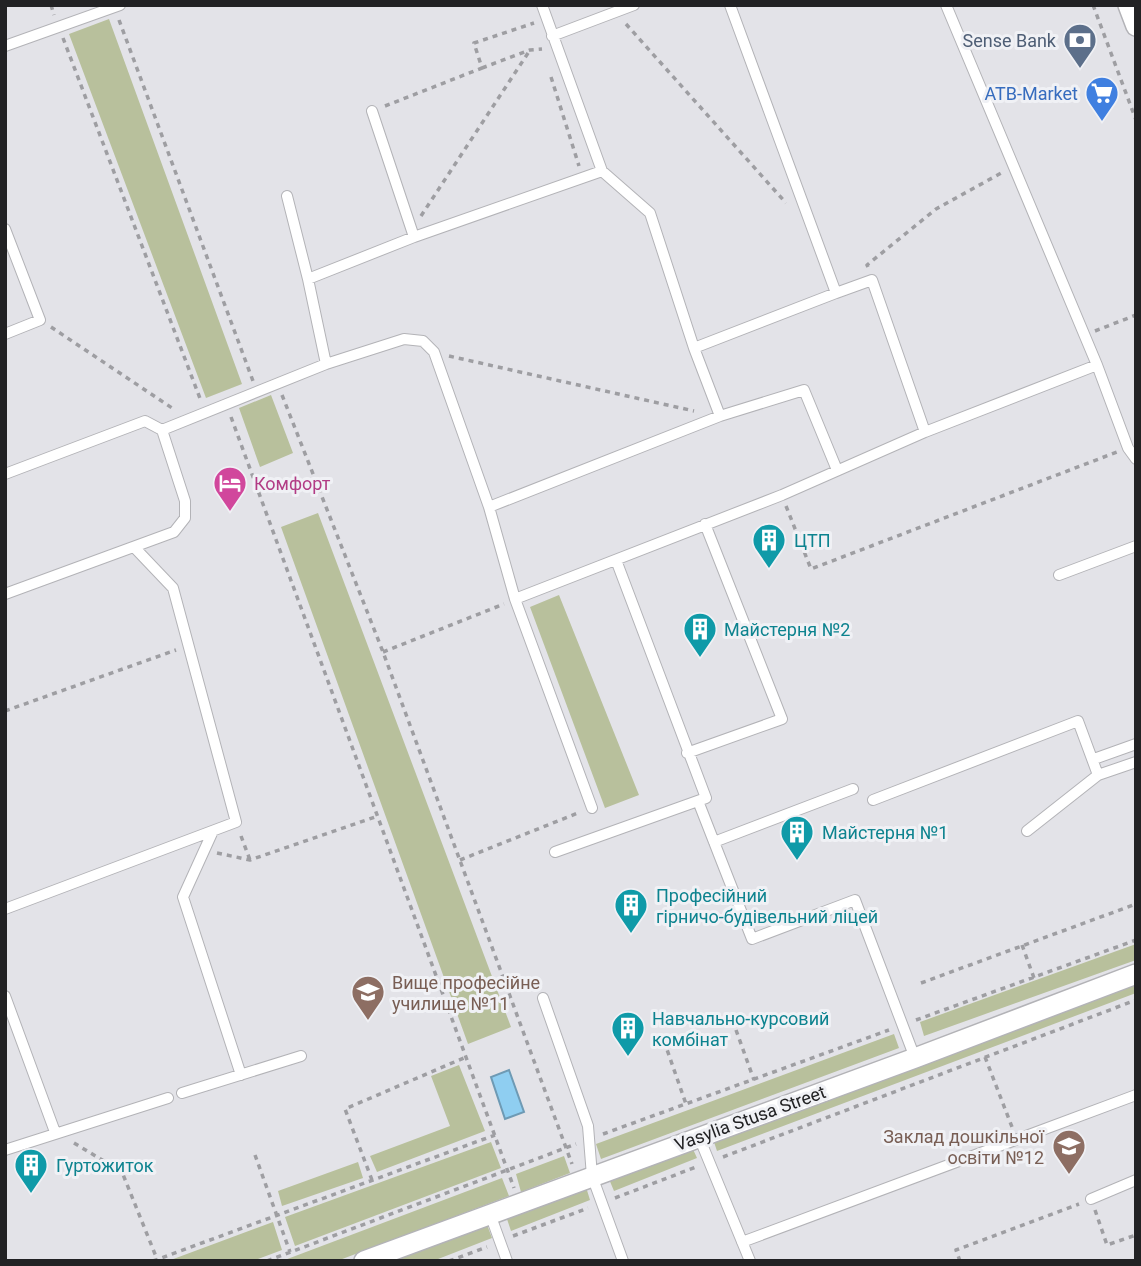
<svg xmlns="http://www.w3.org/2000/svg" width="1141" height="1266" font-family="Roboto,sans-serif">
<rect width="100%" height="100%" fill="#e3e3e8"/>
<path fill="#b8c09c" d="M109,19L242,384L206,398L69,34Z
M271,395L293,453L260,467L239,408Z
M318,513L511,1027L468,1044L281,527Z
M559,595L639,795L605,808L530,607Z
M1136,944V960L924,1036L920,1022Z
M1136,984V993L717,1151L714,1142Z
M894,1034L899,1048L601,1159L596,1144Z
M459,1065L485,1131L377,1172L370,1156L450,1126L431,1076Z
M491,1142L501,1168L295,1246L285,1217Z
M692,1147L697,1158L614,1191L609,1179Z
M564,1156L570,1173L521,1192L516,1174Z
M358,1162L363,1178L282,1206L278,1191Z
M502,1178L509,1196L337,1261H282Z
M586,1187L590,1200L511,1231L506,1216Z
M273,1222L282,1250L253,1261H168Z
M486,1222L492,1238L433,1261H381Z"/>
<path fill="#8fcef1" stroke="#6e9ab4" stroke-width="2" d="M509,1070L524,1112L505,1119L491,1077Z"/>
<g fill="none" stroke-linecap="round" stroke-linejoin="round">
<defs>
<path id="service" d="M730,5L836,293L872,280L925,432
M946,5L1097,365L1128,448L1136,459
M552,36L634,5
M5,46L120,5
M372,111L414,237
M602,171L650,213L694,348L720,416
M287,196L308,279
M5,229L40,320L5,334
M694,348L836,293
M326,364L308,279L414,237L602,171L542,5
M5,474L145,421L162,430
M489,507L720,416L804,390L837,470
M1059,575L1136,546
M5,594L174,532L185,518V501L162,430L326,364L404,339L423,341L434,352L489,507L515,599L592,808
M515,599L782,495L925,432L1097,365
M687,753L782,719L705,524
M1094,759L1136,744
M873,800L1078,721L1098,775L1136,762
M698,801L752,939L855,900L915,1058
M213,831L183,897L241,1075
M1027,831L1098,775
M714,842L853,789
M555,852L706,798L616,560
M5,909L236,822L173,588L134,547
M5,996L55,1132
M543,998L588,1126L592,1176L623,1261
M182,1093L301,1056
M699,1137L750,1261
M5,1150L168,1098
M1091,1199L1136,1180
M490,1214L507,1261
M742,1242L1136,1095"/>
<path id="minor" d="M1128,5L1136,26
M364,1261L915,1058L1136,974"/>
</defs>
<use href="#service" stroke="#b3b3b7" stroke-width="12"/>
<use href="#minor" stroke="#b3b3b7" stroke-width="22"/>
<path stroke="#9e9ea2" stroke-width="3.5" stroke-dasharray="5 5" stroke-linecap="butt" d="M51,5L54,15
M1093,5L1136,120
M119,20L253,381
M626,24L786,203
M63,38L201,401
M482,68L530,50L542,49
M551,77L579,166
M385,106L482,68L474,43L534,23
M421,216L530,50
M868,267L867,265L936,209L1003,172
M51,327L175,410
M1095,331L1136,315
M449,356L694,411
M282,395L383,652L572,1164
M231,417L514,1188
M786,506L811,569L1117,452
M383,652L504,604
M5,711L176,650
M241,836L250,860
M217,853L250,860L378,816
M460,860L578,813
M1022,945L1034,978
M921,983L1136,904
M916,1020L1136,940
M736,1030L754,1080
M664,1041L686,1104
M985,1057L1012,1127
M603,1134L889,1030
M74,1143L122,1172L157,1259
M255,1155L290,1252
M723,1157L1136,1000
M372,1180L345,1109L466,1057
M615,1198L696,1167
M1095,1210L1107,1245L1136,1235
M513,1236L588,1208
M153,1261L495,1135
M267,1261L576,1144
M449,1261L487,1247
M960,1261L956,1250L1079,1204"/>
<use href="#service" stroke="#fff" stroke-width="10"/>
<use href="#minor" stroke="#fff" stroke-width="19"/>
</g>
<defs>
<symbol id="bank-pin" viewBox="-11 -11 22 30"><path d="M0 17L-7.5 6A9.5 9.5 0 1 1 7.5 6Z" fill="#5c6f8a" stroke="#f0f1f5"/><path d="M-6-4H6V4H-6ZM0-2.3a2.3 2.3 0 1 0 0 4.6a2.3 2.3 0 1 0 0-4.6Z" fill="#fff"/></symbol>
<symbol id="supermarket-pin" viewBox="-11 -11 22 30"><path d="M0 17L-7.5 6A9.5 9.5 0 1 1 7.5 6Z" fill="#3f7fe0" stroke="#f0f1f5"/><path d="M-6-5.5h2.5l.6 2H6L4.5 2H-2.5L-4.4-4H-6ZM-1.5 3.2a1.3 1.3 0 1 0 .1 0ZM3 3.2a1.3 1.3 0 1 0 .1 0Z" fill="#fff"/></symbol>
<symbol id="hotel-pin" viewBox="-11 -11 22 30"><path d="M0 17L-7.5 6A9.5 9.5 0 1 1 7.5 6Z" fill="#d1479c" stroke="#f0f1f5"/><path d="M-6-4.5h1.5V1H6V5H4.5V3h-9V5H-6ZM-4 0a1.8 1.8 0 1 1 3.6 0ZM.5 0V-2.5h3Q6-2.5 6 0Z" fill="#fff"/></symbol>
<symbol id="building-pin" viewBox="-11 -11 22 30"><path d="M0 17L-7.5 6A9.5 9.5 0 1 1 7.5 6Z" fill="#0f9aa8" stroke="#f0f1f5"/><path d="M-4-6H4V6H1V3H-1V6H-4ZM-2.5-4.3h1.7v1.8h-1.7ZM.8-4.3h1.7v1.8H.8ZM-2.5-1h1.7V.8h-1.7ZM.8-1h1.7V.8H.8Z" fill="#fff"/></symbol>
<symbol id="university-pin" viewBox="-11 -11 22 30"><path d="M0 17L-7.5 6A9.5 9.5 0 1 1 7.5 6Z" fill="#8d6e63" stroke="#f0f1f5"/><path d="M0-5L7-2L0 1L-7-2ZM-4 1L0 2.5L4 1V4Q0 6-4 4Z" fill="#fff"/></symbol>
<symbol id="school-pin" viewBox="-11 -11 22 30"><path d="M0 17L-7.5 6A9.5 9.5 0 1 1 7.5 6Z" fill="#8d6e63" stroke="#f0f1f5"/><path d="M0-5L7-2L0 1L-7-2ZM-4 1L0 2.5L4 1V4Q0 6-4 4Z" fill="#fff"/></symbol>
</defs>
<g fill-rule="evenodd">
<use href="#bank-pin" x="1061" y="21" width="38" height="52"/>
<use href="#supermarket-pin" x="1083" y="74" width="38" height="52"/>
<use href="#hotel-pin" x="211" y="464" width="38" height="52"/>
<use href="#building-pin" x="750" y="521" width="38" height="52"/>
<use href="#building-pin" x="681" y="610" width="38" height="52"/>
<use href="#building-pin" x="778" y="813" width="38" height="52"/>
<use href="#building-pin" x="612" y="886" width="38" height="52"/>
<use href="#university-pin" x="349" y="973" width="38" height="52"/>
<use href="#building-pin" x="609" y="1009" width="38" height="52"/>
<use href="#school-pin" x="1050" y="1127" width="38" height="52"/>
<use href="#building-pin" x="12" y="1146" width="38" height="52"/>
</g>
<g text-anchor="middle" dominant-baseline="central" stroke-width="6" stroke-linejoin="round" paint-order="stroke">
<g font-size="18" fill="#4e5e75" stroke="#f0f1f5" text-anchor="end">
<text x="1056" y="40">Sense Bank</text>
</g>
<g font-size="18" fill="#366cbe" stroke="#f0f1f5" text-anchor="end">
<text x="1078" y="93">ATB-Market</text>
</g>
<g font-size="18" fill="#b23c85" stroke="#f0f1f5" text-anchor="start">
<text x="254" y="483">Комфорт</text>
</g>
<g font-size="18" fill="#0d838f" stroke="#f0f1f5" text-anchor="start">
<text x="794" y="540">ЦТП</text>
<text x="724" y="629">Майстерня №2</text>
<text x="822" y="832">Майстерня №1</text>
<text x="656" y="895">Професійний<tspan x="656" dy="21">гірничо-будівельний ліцей</tspan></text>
<text x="652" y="1018">Навчально-курсовий<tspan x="652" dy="21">комбінат</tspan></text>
<text x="56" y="1165">Гуртожиток</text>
</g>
<g font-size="18" fill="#785e54" stroke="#f0f1f5" text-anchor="start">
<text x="392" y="982">Вище професійне<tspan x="392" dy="21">училище №11</tspan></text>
<text x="1044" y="1136" text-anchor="end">Заклад дошкільної<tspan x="1044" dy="21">освіти №12</tspan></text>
</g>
<g font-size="18" fill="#222224" stroke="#f0f1f5">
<text transform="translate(750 1118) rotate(-20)">Vasylia Stusa Street</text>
</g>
</g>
<rect width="1141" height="1266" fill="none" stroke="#222224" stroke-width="14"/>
</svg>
